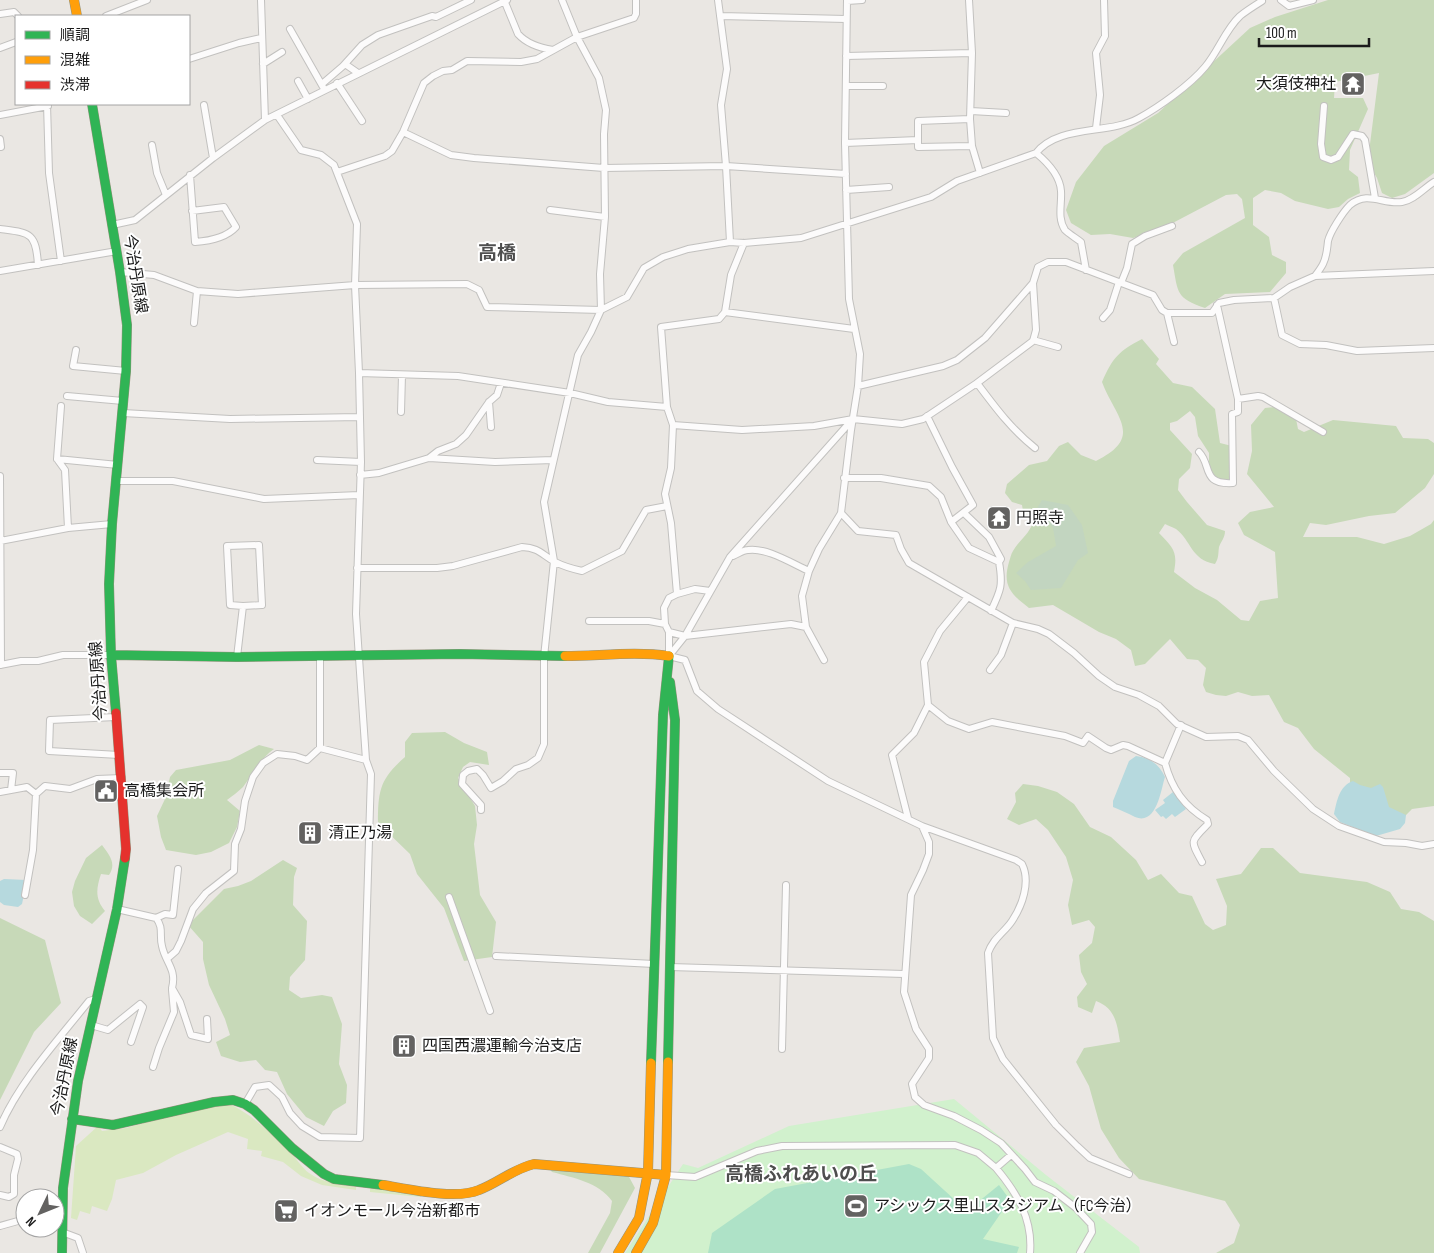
<svg xmlns="http://www.w3.org/2000/svg" width="1434" height="1253" font-family="'Sofia Sans Condensed','Noto Sans JP',sans-serif">
<rect width="100%" height="100%" fill="#eae7e3"/>
<path fill="#dae8c1" d="M228,1103C253,1115 272,1134 291,1153C297,1159 302,1168 309,1173C322,1183 341,1184 356,1187V1190L322,1185L301,1176L283,1162L261,1156L262,1151L247,1149L248,1139L228,1132L176,1155L143,1173L116,1180L112,1199L107,1211L92,1206L90,1214L80,1211L77,1220L71,1218L76,1146L98,1126L102,1131L126,1128L179,1113Z
M370,1188L422,1192L421,1197L370,1192Z"/>
<path fill="#c7d9b8" d="M1328,0H1434V173L1405,194L1392,198L1382,193L1377,178L1369,164L1370,144L1379,73L1335,82L1334,98H1363L1368,109L1350,150L1349,170L1358,177L1360,193L1348,199L1339,207L1328,209L1295,201L1281,193L1265,190L1253,198V225L1269,237L1272,255L1286,262V273L1270,292L1225,294L1205,308C1176,298 1178,293 1173,265L1183,253L1245,218L1242,199L1237,194L1226,195L1167,226L1133,238L1110,234L1091,235L1071,223L1066,210L1076,182L1104,146L1158,113L1250,28L1275,17Z
M1142,339L1159,359L1156,364L1173,383L1192,387L1215,409L1220,443L1232,446V481L1223,482L1214,477L1209,467V453L1198,436L1195,417L1190,411L1177,421L1170,423V430L1192,454L1190,468L1179,479L1178,490L1187,502L1207,525L1225,531C1225,538 1221,541 1219,547C1218,554 1219,558 1215,564C1191,560 1191,540 1176,529C1173,527 1168,526 1165,524L1159,533C1173,548 1178,551 1174,572L1195,588L1217,600L1241,620L1249,621L1260,601L1278,598L1275,552L1244,535L1238,523L1250,512L1274,507L1247,474L1252,451L1251,425L1265,408L1275,407L1296,419L1298,429L1304,432L1333,420L1396,426L1403,438L1428,439L1434,443V474L1425,488L1395,513L1369,516L1326,525L1310,523L1303,537H1357L1384,544L1410,536L1431,524L1434,520V806L1412,809L1400,821L1350,785V778L1314,749L1298,728L1284,722L1269,695L1252,696L1238,692L1226,696L1216,695L1206,692L1203,685L1206,668L1198,660L1187,659L1170,639L1145,664L1135,666L1131,650L1116,639L1099,632L1053,605L1029,608C1011,594 1002,586 1009,562C1010,559 1011,554 1013,551C1019,540 1029,535 1033,522L1023,511L1022,505L1012,502L1005,493L1007,484L1029,465L1047,461L1059,446L1068,442L1081,455L1096,461C1145,437 1115,417 1102,382C1113,357 1119,351 1142,339Z
M445,732L464,743L487,752L489,765L470,762L463,767L458,778L475,806L477,825L474,844L480,895L496,922L492,957L464,961L444,908L417,874L410,854L378,823C378,790 380,779 405,757V742L412,733Z
M259,745L274,749C260,759 253,774 243,787C238,792 232,796 227,800L240,811L237,827L229,843L211,852L196,855L166,850L161,837L157,816L165,799L170,777L176,770L230,760Z
M1023,784L1038,786L1057,792L1074,804L1090,827L1111,837L1136,860L1148,880L1161,874L1179,893L1192,896L1205,924L1213,930L1226,925L1227,906L1216,879L1241,874L1261,848H1273L1300,873L1367,882L1390,892L1401,909L1419,912L1434,921V1253H1216L1234,1243L1240,1225L1225,1201L1139,1179L1119,1158L1101,1129L1089,1086L1076,1062L1084,1048L1120,1042C1117,1023 1115,1008 1096,1001L1092,1013L1078,1007L1077,997L1087,984L1081,972L1079,955L1092,943L1095,927L1089,920L1072,925L1068,905L1073,880L1066,857L1048,830L1036,819L1019,825L1007,819L1016,802L1015,793Z
M102,845C109,855 117,863 109,875L101,874C96,889 95,899 105,911L92,924L80,916L74,906L72,892L75,881L86,858Z
M283,860L297,868L294,877L293,905L307,921L305,960L290,977L289,990L301,998L322,995L332,997L342,1024L339,1064L347,1085L346,1103L333,1111L324,1126L306,1117L287,1094L277,1072L265,1070L256,1060L240,1062L221,1056L216,1042L230,1035L225,1019L209,985L203,959V942L188,925L224,889L238,886L251,881Z
M0,918L45,940L61,1003L34,1032L0,1100Z
M548,1167L628,1175L635,1188L600,1253H588L610,1213L612,1201C598,1182 574,1178 552,1172Z"/>
<path fill="#c2d5c0" d="M1042,500L1068,505L1082,525L1088,553L1078,560L1061,588L1031,590L1025,581L1016,573L1028,562L1056,546L1053,528L1036,510Z"/>
<path fill="#d1f1cd" d="M954,1099L1046,1175L1139,1247L1140,1253H625L683,1164L698,1168L789,1126Z"/>
<path fill="#aee2c7" d="M909,1164L921,1169L967,1211L999,1185L1010,1200L983,1239L1019,1247L1017,1253H708L712,1233L775,1189Z"/>
<path fill="#b6d9de" d="M1136,756C1150,758 1159,764 1165,777C1161,789 1157,826 1135,817C1128,813 1120,810 1113,807V801L1129,761Z
M1353,781L1360,785L1371,788L1380,784L1383,787L1389,807L1406,815L1405,823L1400,829L1376,836L1340,822L1334,814C1337,801 1339,786 1353,781Z
M1173,792L1186,809L1175,817L1172,814L1166,819L1163,816L1161,817L1155,810L1165,803L1163,800Z
M4,879L27,880L22,904L18,907L4,905L0,902V881Z"/>
<g fill="none" stroke-linecap="round" stroke-linejoin="round">
<defs>
<path id="street" d="M261,0L265,120
M504,0L518,34C527,44 540,48 553,50
M718,0L727,69L721,105L726,166L730,242
M969,0L972,53L970,119L972,146L980,173
M1281,0L1289,6L1313,0
M847,1L862,0
M0,14L14,12L18,16
M106,16L147,0
M720,16L846,19
M290,29L323,87
M0,48L16,42
M846,56L972,53
M189,59L239,43L261,38
M263,64L282,52
M345,64L358,73
M298,81L308,99
M337,83L362,121
M322,84L343,66L362,45L378,35L432,16L436,17L471,0
M846,86H883
M47,104L49,173L61,261
M204,105L213,158
M1324,106L1321,144L1323,157L1331,160L1338,157L1353,134L1362,136L1365,140L1375,198
M971,111L1006,113
M0,115L48,106
M970,119L918,121V147L972,146
M1096,128L1100,95L1096,53L1105,36L1104,0
M403,132L451,155L474,158L604,168L726,166L846,174
M0,139L1,147
M845,143L918,140
M152,145L157,173L166,195
M1036,153C1059,124 1109,135 1139,118C1159,107 1190,85 1205,67C1218,52 1225,30 1240,16C1246,11 1254,6 1262,1
M337,172L385,156L392,151L403,132L424,83L433,76L443,71L452,70L467,61L521,62L537,59L577,37L634,18L636,14V0
M190,175L195,242C209,241 226,238 236,227L224,207L192,211
M846,190L889,187
M550,210L605,217
M112,225L135,220L213,158L265,120L507,0
M0,229C30,233 36,232 38,265
M0,271L117,251
M120,272L154,275L197,291L238,294L355,285L467,284L479,290L487,307L601,310L627,297L644,268L663,257L688,249L730,242L744,243L801,238L931,197L957,181L1036,153C1047,162 1060,176 1061,191C1062,204 1057,218 1065,230C1069,234 1076,238 1081,242L1086,270
M1315,276C1318,272 1321,268 1323,264C1327,256 1327,249 1328,241C1330,232 1343,212 1350,205C1368,190 1383,205 1402,202C1414,200 1424,188 1434,182
M1121,283L1127,268L1132,244L1145,236L1172,226
M1274,298L1282,335L1300,344L1326,345L1357,351L1434,348
M725,312L854,329
M1167,313L1174,342
M1103,318L1110,310L1119,282
M194,323L197,291
M1033,340L1058,347
M76,350L73,366L126,371
M359,373L458,376L570,393L608,402L667,407L673,425L742,430L814,426L853,419L902,424L923,419L977,383L1033,341L1036,330L1033,283L1038,267L1048,262H1066L1153,295L1162,310L1167,313H1212L1219,303L1234,300L1274,298L1290,287L1315,276L1434,271
M977,383C995,407 1011,429 1035,448
M858,386L943,366L957,360L985,338L1033,283
M67,396L123,401
M1238,399L1258,396L1263,397L1323,432
M489,402L491,427
M61,406L57,459L65,470L68,528
M667,407L661,327L719,319L725,312L731,275L744,243
M401,412L402,375
M123,413L230,419L360,417
M927,416L952,467L973,505L951,522L969,548L999,562
M673,425L671,468L665,494L671,523L677,594L695,589L710,591
M1199,452C1212,465 1201,485 1233,483L1232,414L1238,412V399L1217,305
M429,458L438,451L456,444L466,435L489,402L497,395L501,383
M57,459L118,465
M317,460L361,462
M360,475L379,473L429,458L495,462L553,460
M0,476L1,665
M844,478H881L929,486L941,497L951,522
M116,481H173L264,499L359,495
M841,513L858,531L896,535L901,549L909,563L1013,623L1038,629L1049,634L1074,653L1099,676L1115,687L1139,695L1159,706L1177,724L1206,737L1238,736L1248,740L1274,771L1313,809L1339,826L1384,842L1406,843L1422,846L1434,844
M964,513L989,537L1001,559L999,562C1003,585 1001,590 991,611
M0,541L68,528L112,524
M733,556C738,554 743,550 748,550C766,547 793,564 809,571
M357,568H437L453,566L522,547C539,548 541,554 555,562C563,566 573,569 582,571L622,551L646,510L667,506
M589,621H649L665,624
M806,627L824,660
M669,632L685,636L791,624L806,627L802,596L809,571L819,549L841,513L851,430L858,386L860,354L849,299L845,143L847,0
M320,656V748
M669,656L685,660L697,691L718,709L828,781L922,826L929,842V854L923,870L911,895L904,992L916,1029L929,1049V1058L912,1084L915,1097L924,1105L954,1116L981,1130L1001,1143L1025,1169L1035,1182L1054,1191L1076,1208L1091,1224L1092,1232L1080,1253
M669,656L685,636L730,557L852,420
M669,656V632L665,624L664,608L669,598L677,594
M237,657L243,606L230,605L227,546L259,545L262,605L243,606
M0,665L21,661H38L63,655H111
M990,670L1001,655L1013,623
M928,705L948,721L969,729L992,722L1065,736L1083,743L1088,736L1106,748L1111,750L1123,745L1128,746L1165,763L1181,725
M116,717L50,720L49,751L119,755
M1165,763C1172,789 1184,806 1207,820L1208,824C1190,842 1190,840 1202,862
M0,773H13L11,790
M0,792L27,787L36,794L45,786L70,789L97,779L122,778
M481,810V805L462,784L463,775L468,771L477,769L483,775L491,788L503,781L516,769L528,765L538,758L544,744V657L554,561L544,502L578,355L591,332L601,310L600,274L605,217L604,134L606,110L599,78L577,37L562,0
M908,818L892,755L914,733L928,705L924,662L940,631L968,597
M922,826L1016,860L1022,864C1031,882 1022,906 1012,921C1004,933 993,938 988,953L993,1038L1003,1059L1056,1125L1077,1146L1090,1158L1129,1174
M25,895L33,850L36,794
M449,897L490,1011
M117,909L156,918C164,928 159,935 162,946C165,962 177,969 172,988L180,1002L191,1035L208,1039L207,1019
M156,918L165,914L173,915L178,869
M496,956L654,964
M168,958L176,951L181,941L193,909L206,893L234,871L235,844L241,829L245,801L253,777L263,763L277,754L295,756L307,760L320,748L366,760
M670,967L904,974
M91,1025L108,1030L140,1004L143,1007L131,1042
M782,1049L786,885
M153,1067L159,1048L174,1012L172,990
M245,1104L255,1087L269,1085L282,1097L290,1113L302,1126L320,1137L360,1138L371,774L366,760L356,614L361,462L359,373L355,285L357,224L334,165L321,155L301,150L277,115
M0,1127C19,1082 59,1039 89,1001L96,999
M0,1147L17,1154L18,1159L14,1175V1194L9,1197L0,1195
M996,1168C1017,1193 1033,1219 1030,1253
M666,1175L695,1177L757,1151L782,1146L955,1145L978,1153L996,1168L1011,1155
M0,1226L25,1219
M62,1232L78,1238L83,1253"/>
<path id="fast" d="M92,104L120,272L127,325L126,371L112,524L109,584L111,655L116,713
M111,655L237,657L460,654L565,656
M668,1062L675,720L670,682
M651,1063L663,715L669,656
M72,1119L113,1125L214,1102L233,1100L245,1104L254,1110L292,1148L324,1174L334,1179L383,1185
M62,1253L63,1188L78,1081L117,909L125,858"/>
<path id="slow" d="M74,0L77,16
M565,656C599,656 635,651 669,656
M383,1185C408,1189 456,1200 479,1190C498,1183 513,1169 534,1164L666,1175
M618,1253L639,1218L648,1172L651,1063
M636,1253L653,1223L666,1175L668,1062"/>
<path id="jam" d="M116,713L126,849L125,858"/>
</defs>
<use href="#street" stroke="#c2c1bf" stroke-width="8"/>
<use href="#fast" stroke="#94937c" stroke-width="10"/>
<use href="#slow" stroke="#94937c" stroke-width="10"/>
<use href="#jam" stroke="#94937c" stroke-width="10"/>
<use href="#street" stroke="#fcfbfb" stroke-width="6"/>
<use href="#fast" stroke="#30b455" stroke-width="9"/>
<use href="#slow" stroke="#ff9f0a" stroke-width="9"/>
<use href="#jam" stroke="#e5322d" stroke-width="9"/>
</g>
<defs>
<symbol id="temple-square" viewBox="-11 -11 22 22"><rect x="-9" y="-9" width="18" height="18" rx="4" fill="#636261" stroke="#fff"/><path d="M0-6L5-2H3V0L6.5 2.5H4V6H1.5V3h-3V6H-4V2.5H-6.5L-3 0V-2H-5Z" fill="#fff"/></symbol>
<symbol id="civic-square" viewBox="-11 -11 22 22"><rect x="-9" y="-9" width="18" height="18" rx="4" fill="#636261" stroke="#fff"/><path d="M-.6-6.5H3V-4.5H.6V-3L4-1V1h2V6H-6V1h2V-1L-.6-3ZM-1.2 2.5V6h2.4V2.5Z" fill="#fff"/></symbol>
<symbol id="building-square" viewBox="-11 -11 22 22"><rect x="-9" y="-9" width="18" height="18" rx="4" fill="#636261" stroke="#fff"/><path d="M-4-6H4V6H1V3H-1V6H-4ZM-2.5-4.3h1.7v1.8h-1.7ZM.8-4.3h1.7v1.8H.8ZM-2.5-1h1.7V.8h-1.7ZM.8-1h1.7V.8H.8Z" fill="#fff"/></symbol>
<symbol id="stadium-square" viewBox="-11 -11 22 22"><rect x="-9" y="-9" width="18" height="18" rx="4" fill="#636261" stroke="#fff"/><path d="M0-5a6.5 5 0 1 0 0 10a6.5 5 0 1 0 0-10ZM-3.5-1.8h7v3.6h-7Z" fill="#fff"/></symbol>
<symbol id="supermarket-square" viewBox="-11 -11 22 22"><rect x="-9" y="-9" width="18" height="18" rx="4" fill="#636261" stroke="#fff"/><path d="M-6-5.5h2.5l.6 2H6L4.5 2H-2.5L-4.4-4H-6ZM-1.5 3.2a1.3 1.3 0 1 0 .1 0ZM3 3.2a1.3 1.3 0 1 0 .1 0Z" fill="#fff"/></symbol>
</defs>
<g fill-rule="evenodd">
<use href="#temple-square" x="1339" y="70" width="28" height="28"/>
<use href="#temple-square" x="985" y="504" width="28" height="28"/>
<use href="#civic-square" x="92" y="777" width="28" height="28"/>
<use href="#building-square" x="296" y="819" width="28" height="28"/>
<use href="#building-square" x="390" y="1032" width="28" height="28"/>
<use href="#stadium-square" x="842" y="1192" width="28" height="28"/>
<use href="#supermarket-square" x="272" y="1197" width="28" height="28"/>
</g>
<g text-anchor="middle" dominant-baseline="central" stroke-width="4" stroke-linejoin="round" paint-order="stroke">
<g font-size="16" fill="#1b1b1b" stroke="#fff" text-anchor="start">
<text x="1336" y="84" text-anchor="end">大須伎神社</text>
<text x="1016" y="518">円照寺</text>
<text x="124" y="791">高橋集会所</text>
<text x="328" y="833">清正乃湯</text>
<text x="422" y="1046">四国西濃運輸今治支店</text>
<text x="874" y="1206">アシックス里山スタジアム（FC今治）</text>
<text x="304" y="1211">イオンモール今治新都市</text>
</g>
<g font-size="16" fill="#1b1b1b" stroke="#fff">
<text transform="translate(135 274) rotate(81)">今治丹原線</text>
<text transform="translate(99 681) rotate(-94)">今治丹原線</text>
<text transform="translate(65 1077) rotate(-79)">今治丹原線</text>
</g>
<g font-size="19" font-weight="bold" fill="#4e4e4e" stroke="#fff">
<text x="497" y="253">高橋</text>
<text x="801" y="1174">高橋ふれあいの丘</text>
</g>
</g>
<rect x="15" y="15" width="175" height="90" fill="#ffffff" stroke="#a4a4a4"/>
<rect x="25" y="31" width="25" height="8" fill="#30b455" stroke="#a4a4a4"/>
<text x="60" y="40" font-size="15" fill="#1b1b1b">順調</text>
<rect x="25" y="56" width="25" height="8" fill="#ff9f0a" stroke="#a4a4a4"/>
<text x="60" y="65" font-size="15" fill="#1b1b1b">混雑</text>
<rect x="25" y="81" width="25" height="8" fill="#e5322d" stroke="#a4a4a4"/>
<text x="60" y="90" font-size="15" fill="#1b1b1b">渋滞</text>
<g transform="translate(40 1213) rotate(227)"><circle r="24" fill="#ffffff" stroke="#a4a4a4"/>
<path d="M0-4L9 19L0 12L-9 19Z" fill="#636261"/>
<text y="-8" font-size="14" font-weight="bold" text-anchor="middle" fill="#1b1b1b">N</text>
</g>
<path d="M1259 38v8h110v-8" fill="none" stroke="#1b1b1b" stroke-width="2.5"/>
<text x="1266" y="38" font-size="15" fill="#1b1b1b" stroke="#ffffff" stroke-width="4" paint-order="stroke">100 m</text>
</svg>
